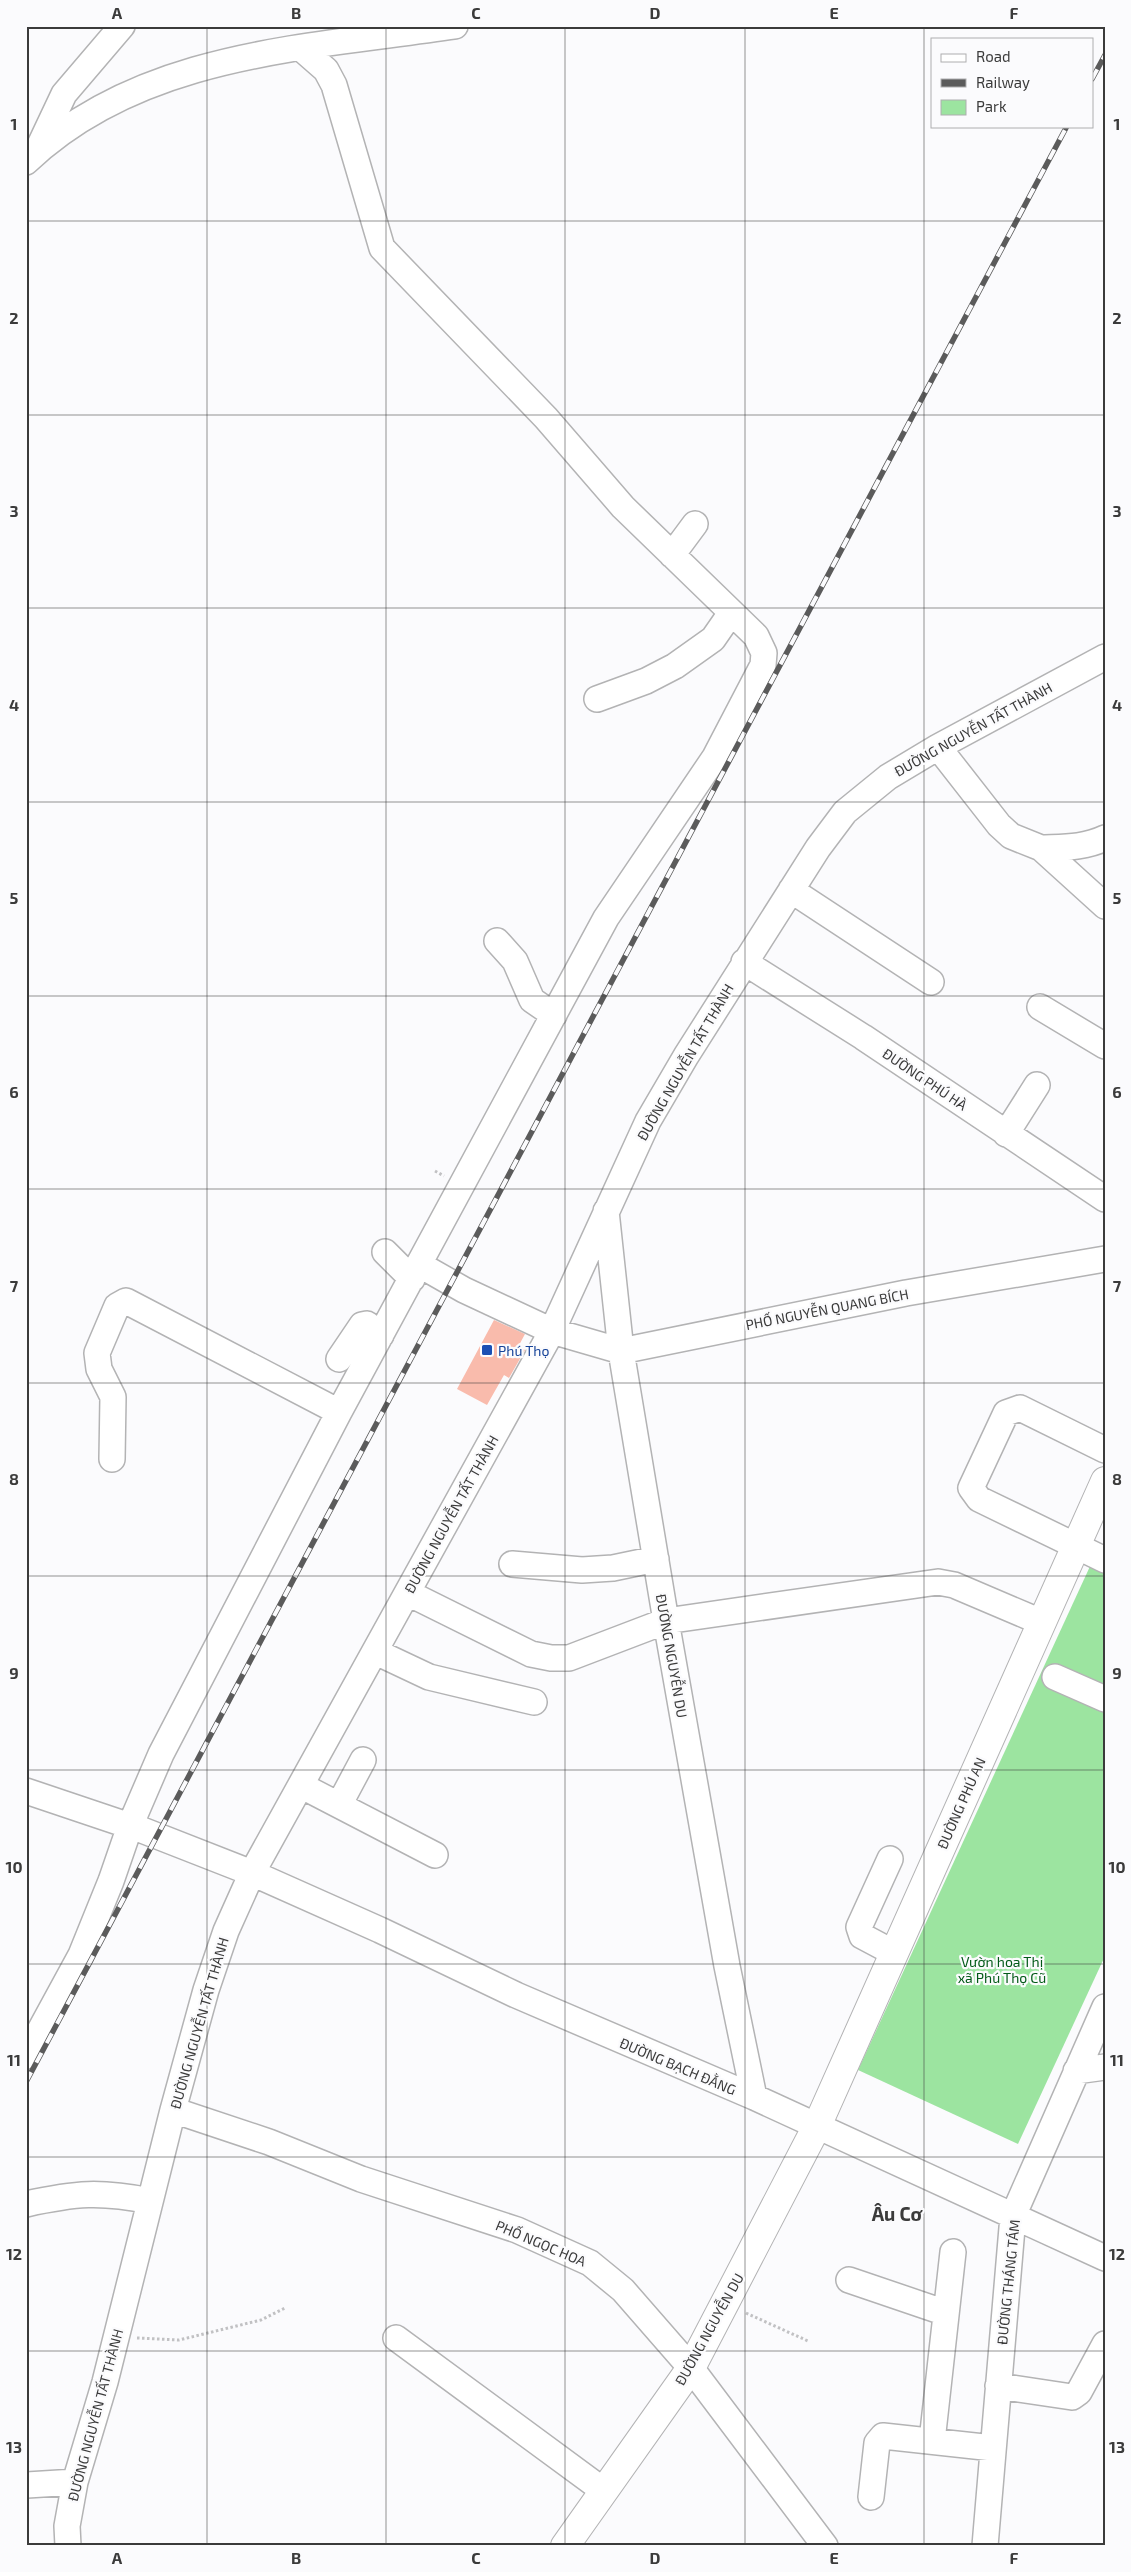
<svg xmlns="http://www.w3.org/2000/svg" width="1131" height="2572" font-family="'Exo 2',sans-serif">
<rect width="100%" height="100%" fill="#fbfbfd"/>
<path fill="#9ce4a0" d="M1092,1562L1105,1568V1956L1018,2144L858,2070Z"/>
<path fill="#f9bbac" d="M494,1320L525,1334L518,1347L525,1350L509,1378L504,1375L487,1405L457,1389Z"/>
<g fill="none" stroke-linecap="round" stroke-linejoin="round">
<defs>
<path id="minor" d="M38,149L64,94L122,26
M26,162C140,53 307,48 455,26
M672,555L695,524
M597,699L646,681L675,666L713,639L731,613
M938,747L999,825L1011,836L1041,848L1105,906
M1041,848C1063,847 1084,848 1105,838
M791,890L931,982
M497,941L515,961L532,1000L554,1015
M744,962L863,1037L1105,1199
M1040,1007L1105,1046
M1006,1134L1037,1085
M606,1211L621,1351L666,1621L727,1966L754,2097
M385,1252L412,1279
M420,1265L464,1290L552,1331L621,1351L906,1293L1105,1259
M339,1359L362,1325L367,1324L381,1335
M1105,1450L1020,1408L1006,1413L971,1488L979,1499L1105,1560
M112,1459L113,1397L99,1369L97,1353L117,1306L126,1301L339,1412
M512,1564L582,1570L613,1568L656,1559
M408,1593L531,1654L551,1658H569L666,1621L938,1582L954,1585L1041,1622
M376,1652L429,1677L534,1702
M1055,1677L1105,1699
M302,1786L435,1855
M26,1791L142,1830L252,1873L380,1930L516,1995L754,2097L1105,2258
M339,1805L363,1760
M890,1859L859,1927L862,1936L894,1953
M26,2056L81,1955L111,1881L130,1826L161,1754L339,1412L606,918L715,757L763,665L764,653L756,636L623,507L546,418L382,248L334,85L326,70L302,49
M1076,2071L1105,2067
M173,2110L269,2142L361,2179L517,2230L590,2263L623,2290L691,2368L825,2546
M26,2204C76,2193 100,2191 150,2201
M849,2280L946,2313
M396,2338L604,2491
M998,2386L1072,2397L1079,2392L1105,2344
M932,2441L953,2252
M27,2485L75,2482
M871,2497L877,2443L883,2436L993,2448
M68,2546L67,2526L75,2482L105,2382L173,2110L206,1990L226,1931L252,1873L552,1331L648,1121L686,1056L818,848L845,812L888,777L938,747L1105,657
M985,2546L1013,2216L1105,2007"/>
<path id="major" d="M565,2546L691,2368L817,2126L1105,1481"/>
</defs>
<use href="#minor" stroke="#b3b3b4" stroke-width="28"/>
<use href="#major" stroke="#b3b3b4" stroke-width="30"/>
<path stroke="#c1c1c3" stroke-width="3" stroke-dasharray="2.5 2.5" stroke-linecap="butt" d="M435,1171L444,1176
M746,2313L808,2341
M137,2338L179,2340L261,2320L285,2308"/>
<use href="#minor" stroke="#fff" stroke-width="25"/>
<use href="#major" stroke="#fff" stroke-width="28"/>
<defs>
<path id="rail" d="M1092,79L1105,55
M26,2082L1067,126"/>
</defs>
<use href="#rail" stroke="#5b5b5b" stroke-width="5.5"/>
<use href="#rail" stroke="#fbfbfd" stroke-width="4" stroke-dasharray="11" stroke-linecap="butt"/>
</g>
<path fill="none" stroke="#3b3b3b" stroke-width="1" stroke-opacity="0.55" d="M207,26V2546M386,26V2546M565,26V2546M745,26V2546M924,26V2546M26,221H1105M26,415H1105M26,608H1105M26,802H1105M26,996H1105M26,1189H1105M26,1383H1105M26,1576H1105M26,1770H1105M26,1964H1105M26,2157H1105M26,2351H1105"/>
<rect fill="#1a4fb4" stroke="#fbfbfd" stroke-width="2" x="481" y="1344" width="12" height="12" rx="2.5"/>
<g text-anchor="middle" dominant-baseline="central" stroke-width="4.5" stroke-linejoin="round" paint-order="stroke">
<g font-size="14" fill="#3b3b3b" stroke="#fbfbfd">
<text transform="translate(973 729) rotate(-29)">ĐƯỜNG NGUYỄN TẤT THÀNH</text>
<text transform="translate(685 1062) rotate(-60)">ĐƯỜNG NGUYỄN TẤT THÀNH</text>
<text transform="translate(925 1079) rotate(34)">ĐƯỜNG PHÚ HÀ</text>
<text transform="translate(827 1309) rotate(-11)">PHỐ NGUYỄN QUANG BÍCH</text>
<text transform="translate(451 1514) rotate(-61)">ĐƯỜNG NGUYỄN TẤT THÀNH</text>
<text transform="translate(672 1656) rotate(80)">ĐƯỜNG NGUYỄN DU</text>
<text transform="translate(961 1803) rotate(-66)">ĐƯỜNG PHÚ AN</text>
<text transform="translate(199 2023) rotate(-74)">ĐƯỜNG NGUYỄN TẤT THÀNH</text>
<text transform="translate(678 2066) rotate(23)">ĐƯỜNG BẠCH ĐẰNG</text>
<text transform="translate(541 2243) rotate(23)">PHỐ NGỌC HOA</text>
<text transform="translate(1008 2282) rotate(-84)">ĐƯỜNG THÁNG TÁM</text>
<text transform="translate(709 2329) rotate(-61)">ĐƯỜNG NGUYỄN DU</text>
<text transform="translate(95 2415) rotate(-75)">ĐƯỜNG NGUYỄN TẤT THÀNH</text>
</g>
<g font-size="14" fill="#164399" stroke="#fbfbfd" text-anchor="start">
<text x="498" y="1350">Phú Thọ</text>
</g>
<g font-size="14" fill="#025a17" stroke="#fbfbfd">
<text x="1002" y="1961">Vườn hoa Thị<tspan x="1002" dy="16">xã Phú Thọ Cũ</tspan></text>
</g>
<g font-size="19" font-weight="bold" fill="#3b3b3b" stroke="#fbfbfd">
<text x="897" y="2213">Âu Cơ</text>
</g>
</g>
<rect width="1131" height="2572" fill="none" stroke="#fbfbfd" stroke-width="55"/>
<rect x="931" y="38" width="162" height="90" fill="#fbfbfd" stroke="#aeaeaf"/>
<rect x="941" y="54" width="25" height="8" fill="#ffffff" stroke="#aeaeaf"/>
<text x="976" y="62" font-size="15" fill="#3b3b3b">Road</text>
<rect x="941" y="79" width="25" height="8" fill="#5b5b5b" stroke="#aeaeaf"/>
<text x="976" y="88" font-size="15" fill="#3b3b3b">Railway</text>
<rect x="941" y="100" width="25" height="15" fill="#9ce4a0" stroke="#aeaeaf"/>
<text x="976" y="112" font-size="15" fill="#3b3b3b">Park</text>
<rect x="28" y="28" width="1076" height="2516" fill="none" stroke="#3b3b3b" stroke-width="2"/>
<g font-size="16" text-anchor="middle" font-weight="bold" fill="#3b3b3b">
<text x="117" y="19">A</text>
<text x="296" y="19">B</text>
<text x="476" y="19">C</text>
<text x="655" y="19">D</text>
<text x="834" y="19">E</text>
<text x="1014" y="19">F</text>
<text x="14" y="130">1</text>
<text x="1117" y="130">1</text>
<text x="14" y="324">2</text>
<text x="1117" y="324">2</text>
<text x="14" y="517">3</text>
<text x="1117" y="517">3</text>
<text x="14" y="711">4</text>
<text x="1117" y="711">4</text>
<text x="14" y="904">5</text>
<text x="1117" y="904">5</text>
<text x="14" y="1098">6</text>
<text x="1117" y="1098">6</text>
<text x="14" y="1292">7</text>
<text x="1117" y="1292">7</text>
<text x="14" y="1485">8</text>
<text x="1117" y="1485">8</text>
<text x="14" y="1679">9</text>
<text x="1117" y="1679">9</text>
<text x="14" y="1873">10</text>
<text x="1117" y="1873">10</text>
<text x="14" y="2066">11</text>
<text x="1117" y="2066">11</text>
<text x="14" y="2260">12</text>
<text x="1117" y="2260">12</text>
<text x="14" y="2453">13</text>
<text x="1117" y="2453">13</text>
<text x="117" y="2564">A</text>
<text x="296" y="2564">B</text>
<text x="476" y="2564">C</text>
<text x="655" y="2564">D</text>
<text x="834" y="2564">E</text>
<text x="1014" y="2564">F</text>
</g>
</svg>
